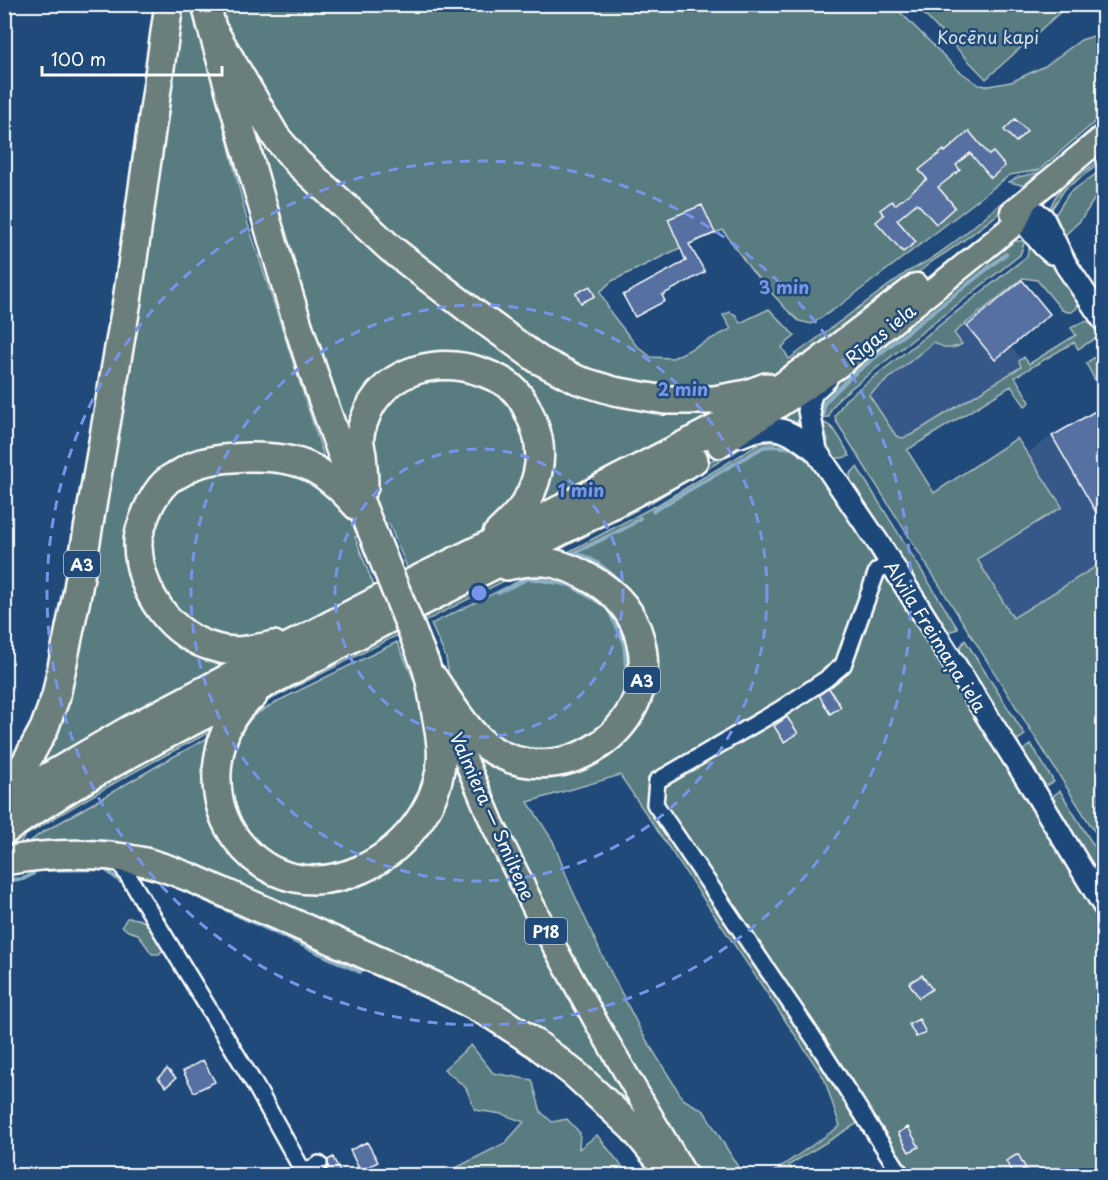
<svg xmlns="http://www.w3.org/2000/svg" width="1108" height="1180" font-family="'Playpen Sans',sans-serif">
<rect width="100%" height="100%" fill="#1f4a7a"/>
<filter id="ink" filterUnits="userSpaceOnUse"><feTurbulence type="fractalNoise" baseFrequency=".0167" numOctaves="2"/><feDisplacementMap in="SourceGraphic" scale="12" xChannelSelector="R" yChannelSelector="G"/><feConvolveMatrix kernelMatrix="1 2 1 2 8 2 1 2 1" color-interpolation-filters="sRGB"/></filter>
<g filter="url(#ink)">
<path fill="#345888" d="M1018,275L1022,281L967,326L994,360L1011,346L1027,367L895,449L861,401Z
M1052,436L1103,526V562L1004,624L928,503L1024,455Z"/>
<path fill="#597b80" stroke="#acbdc0" stroke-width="1.5" d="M179,5H190L214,86L248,224L325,460L272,449L165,471L138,592L236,661L34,770Z
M219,5H893L958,70L979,85L989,86L1011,82L1045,66L1081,40L1103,33V115L1039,170L1010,175L930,237L839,306L812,324L799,321L786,309L751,270L723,230L680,248L612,281L600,292L611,313L635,344L651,357L673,358L731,329L723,315L730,312L736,315L740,323L769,309L795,336L782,347L789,359L907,272C942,256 971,228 1001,203L1005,202L1007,205L1006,208C982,226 960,245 934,260L838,336L794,369L761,383L726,392L634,387L582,369L531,339L335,189L275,129L233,47Z
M915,5H1068L986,79Z
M1103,119V125L1033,185L1026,186L1009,182L1018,177L1042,172Z
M260,135L546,372L710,412L707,416L639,454L538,507L536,410L425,357L348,438L257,140Z
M1103,158V161L1065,189L1049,213C1054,185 1084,173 1103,158Z
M1103,169V190L1096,197L1080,221L1064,236L1096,291L1093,293L1052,220L1069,193Z
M1013,241H1025L1020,255L840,397L831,409L829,417L814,418L815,408L826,385L998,250Z
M1032,243L1053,263L1077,296V308L1072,312H1067L1062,310L1037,280L1023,278L954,333L962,344C952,350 944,349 934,342L869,395L896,436L903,438L911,435L1021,367L1019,361L1024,357L1029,364L1076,335L1071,328C1084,320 1091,318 1100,331L1098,337L1078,349L1074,342L1015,377L1030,402L1025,406L1011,386L907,450L934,493L1017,438L1061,505L1062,507L977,559L1013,618L1103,562V845L836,421L835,416L845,400L1026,257C1029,252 1028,246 1032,243Z
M1103,352V396L1086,363Z
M438,372L497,388L523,418L532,458L526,485L485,532L409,572L389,524L381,526L367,483L365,439L386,397Z
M799,401L802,418L790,427L776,417Z
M821,422C836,425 842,443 850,456L842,458H834L826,449Z
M759,436L755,440L647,505L646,500L648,497L731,449H735Z
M779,442L788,444L813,459L1103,917V1175H909L861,1121L789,1165L795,1175H769L840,1126L824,1078L620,775L528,802L553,841L570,885L601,953L642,1033L683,1099L704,1111L743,1175H702L674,1141C604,1013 531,887 473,753L524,771L629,729L646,630L559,555L570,551L659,504L761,443Z
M232,466L309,473L355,520L361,535L355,537L375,589L291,632L253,641L197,633L171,610L156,581L148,536L168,494L188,479Z
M857,467L958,629L951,631L943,629L851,484L850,474Z
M633,509L637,510L561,549L554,548L626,510Z
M519,570L512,577L262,704H254L496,578Z
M551,570H562L625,619L635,669L626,701L595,739L563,752L525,754L498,744L451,688L446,658L431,624L527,577L534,574L543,577Z
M965,640L1025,735L1019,739H1012L959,653L960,647Z
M397,642L420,694L431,738L432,773L392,839L362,859L323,871L286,865L248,840L235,820L224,764L238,736L253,716L276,702Z
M219,719L218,728C152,761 88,797 25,836L21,842L22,850L5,853V843L32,824Z
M215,734L210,809L297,887L422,832L455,770L545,956L644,1127L588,1071L272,903L27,849L28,843L40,834L171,758Z
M1031,744L1054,782L1044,787L1039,784L1022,756V751Z
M1060,791L1103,861V888L1051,800L1054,795Z
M127,918C150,917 153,932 163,950L159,954H152L138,934L128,931L122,926Z
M471,1045L493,1073L532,1080L541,1112L552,1122L567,1119L580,1133L579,1149L597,1135L629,1175H442L505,1143L524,1122L502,1114L475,1110L466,1088L444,1069Z"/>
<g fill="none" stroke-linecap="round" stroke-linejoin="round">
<path stroke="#8eb0c4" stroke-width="4" d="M823,418L824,403L849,378L1006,254
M823,427L827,441
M653,511L763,447L773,446L793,448L809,461
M498,593L529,578L570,585L607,607L624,641L626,668L625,685
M632,596C621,581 592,553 572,554L629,526L640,518
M651,631C659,652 657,665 655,686
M137,875L154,878
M4,880L23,879L33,874L34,870L105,869L121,882
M164,881L360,972"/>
</g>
<path fill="#5770a1" stroke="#fff" stroke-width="1.5" d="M1015,119L1027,131L1016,142L1004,130Z
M969,131L989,155L993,152L1005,166L991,178L970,153L956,165L960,170L938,187L955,207L936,224L917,203L897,220L916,242L903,252L876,222L884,215L880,210L892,201L895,205L927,179L919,170L944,150L945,152Z
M702,205L715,233L689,244L705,272L662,295L665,301L635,317L623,295L686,261L668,219Z
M1022,280L1050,314L995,360L967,326Z
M590,286L595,296L581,303L576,293Z
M1104,406V526L1052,436Z
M829,688L841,707L830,714L819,695Z
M787,717L798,733L784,742L774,726Z
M922,975L932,989L919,998L909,983Z
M919,1019L926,1033L916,1037L909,1024Z
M203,1060L215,1082L194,1092L183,1071Z
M167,1069L176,1078L166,1087L158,1078Z
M908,1127L919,1147L909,1152L898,1133Z
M367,1142L378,1162L360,1171L350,1150Z
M1018,1154L1026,1169L1014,1176L1006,1161Z
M333,1157L342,1176H325L323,1173L328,1168V1160Z"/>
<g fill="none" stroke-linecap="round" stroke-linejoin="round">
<defs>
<path id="street" d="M890,563L877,571L843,665L826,679L779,710L657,781L655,804L815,1040L902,1176
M116,856L255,1085L304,1173L319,1164"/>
<path id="secondary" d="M1024,204L1043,218L1066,265L1104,321
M1024,204L1029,228L1044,246L1052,253
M826,379L812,392L808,404L816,451L879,544L1038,797L1104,906
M740,436C775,421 788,430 816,451"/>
<path id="primary" d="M1012,212L1104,136
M805,370L916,285
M719,446L839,366L1015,224L1024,204
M443,706L493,825L544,928L600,1029L686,1176"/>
<path id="highway" d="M206,4L212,28C261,199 305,371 374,536
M212,28L276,137L298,163L390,248L470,310L539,360L578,380L614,391L665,400H714L747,394L766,387
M364,487C364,476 363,466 362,455C361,449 359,443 360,437C360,428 365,419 368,411C389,368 440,357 482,372C495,377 508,382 517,393C525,402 530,414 534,425C544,450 540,477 527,500C520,513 508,523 497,534
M274,645C255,649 235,654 216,648C170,636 140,592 138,546C137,534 143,522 147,511C151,501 159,488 167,481C170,478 175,476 179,474C184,471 190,467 195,465C212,459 231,458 249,457C301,456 323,468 357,506
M434,679C447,698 466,730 484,744C556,800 664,728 640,639C633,613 616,593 593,580C562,562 542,557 507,566
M253,696C228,712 219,744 217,772C216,797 222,820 237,840C303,927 431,858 441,763C443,747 439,730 436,714C433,696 431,678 424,661
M4,790L20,773L44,729L56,696L77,594L127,301L169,4
M4,805L31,787L129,730L219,683L417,580L553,513L717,428L771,395L805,370
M4,831C86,773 176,729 265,684C321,655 377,624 433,596C521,551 609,508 694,460
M4,861C49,853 96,851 140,861C157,864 173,871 189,877L409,974L452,994L495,1017L535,1043L576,1075L633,1128L673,1176"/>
</defs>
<use href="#street" stroke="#fff" stroke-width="20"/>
<use href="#secondary" stroke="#fff" stroke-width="26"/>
<use href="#primary" stroke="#fff" stroke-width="27"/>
<use href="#highway" stroke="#fff" stroke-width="32"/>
<use href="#street" stroke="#1f4a7a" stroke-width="15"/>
<use href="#secondary" stroke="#1f4a7a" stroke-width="21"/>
<use href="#primary" stroke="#6a7f7c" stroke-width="22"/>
<use href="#highway" stroke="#6a7f7c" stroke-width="27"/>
<defs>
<path id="highway-bridge" d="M374,536L424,661"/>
</defs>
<use href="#highway-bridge" stroke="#fff" stroke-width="32" stroke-linecap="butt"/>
<use href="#highway-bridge" stroke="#6a7f7c" stroke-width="27"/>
</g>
</g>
<g fill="none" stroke="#7795e8" stroke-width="3" stroke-dasharray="10 8">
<circle cx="479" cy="593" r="144"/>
<circle cx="479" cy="593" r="288"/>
<circle cx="479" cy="593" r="432"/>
</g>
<g text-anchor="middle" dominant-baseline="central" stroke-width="5" stroke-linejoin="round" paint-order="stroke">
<g fill="#1f4a7a" stroke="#bcc9d7" stroke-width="1.5">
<rect x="64" y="551" width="36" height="26" rx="4.5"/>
<rect x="624" y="667" width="36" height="26" rx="4.5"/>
<rect x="525" y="918" width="42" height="26" rx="4.5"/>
</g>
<g font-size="16" font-weight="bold" fill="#fff">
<text x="82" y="564">A3</text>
<text x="642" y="680">A3</text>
<text x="546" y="931">P18</text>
</g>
<g font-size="18" fill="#d6dedf" stroke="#1f4a7a">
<text x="988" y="36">Kocēnu kapi</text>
</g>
<g font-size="18" fill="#fff" stroke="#1f4a7a">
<text transform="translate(880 334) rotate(-39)">Rīgas iela</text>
<text transform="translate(936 636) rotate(58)">Alvila Freimaņa iela</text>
<text transform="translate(493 816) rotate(66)">Valmiera — Smiltene</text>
</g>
</g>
<circle cx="479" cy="593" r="9" fill="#7795e8" stroke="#1f4a7a" stroke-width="3"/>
<g font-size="18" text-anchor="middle" font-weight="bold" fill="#7795e8" stroke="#1f4a7a" stroke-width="5" stroke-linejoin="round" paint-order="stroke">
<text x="784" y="294">3 min</text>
<text x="683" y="396">2 min</text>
<text x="581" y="497">1 min</text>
</g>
<rect width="1108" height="1180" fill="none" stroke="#1f4a7a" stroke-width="24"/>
<rect x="12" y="12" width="1084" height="1156" fill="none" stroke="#fff" stroke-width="2" filter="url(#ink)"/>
<path d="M42 66v9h180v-9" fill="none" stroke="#ffffff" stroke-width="3"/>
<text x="51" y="66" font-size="18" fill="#ffffff" stroke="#1f4a7a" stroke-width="4.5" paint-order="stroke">100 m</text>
</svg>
